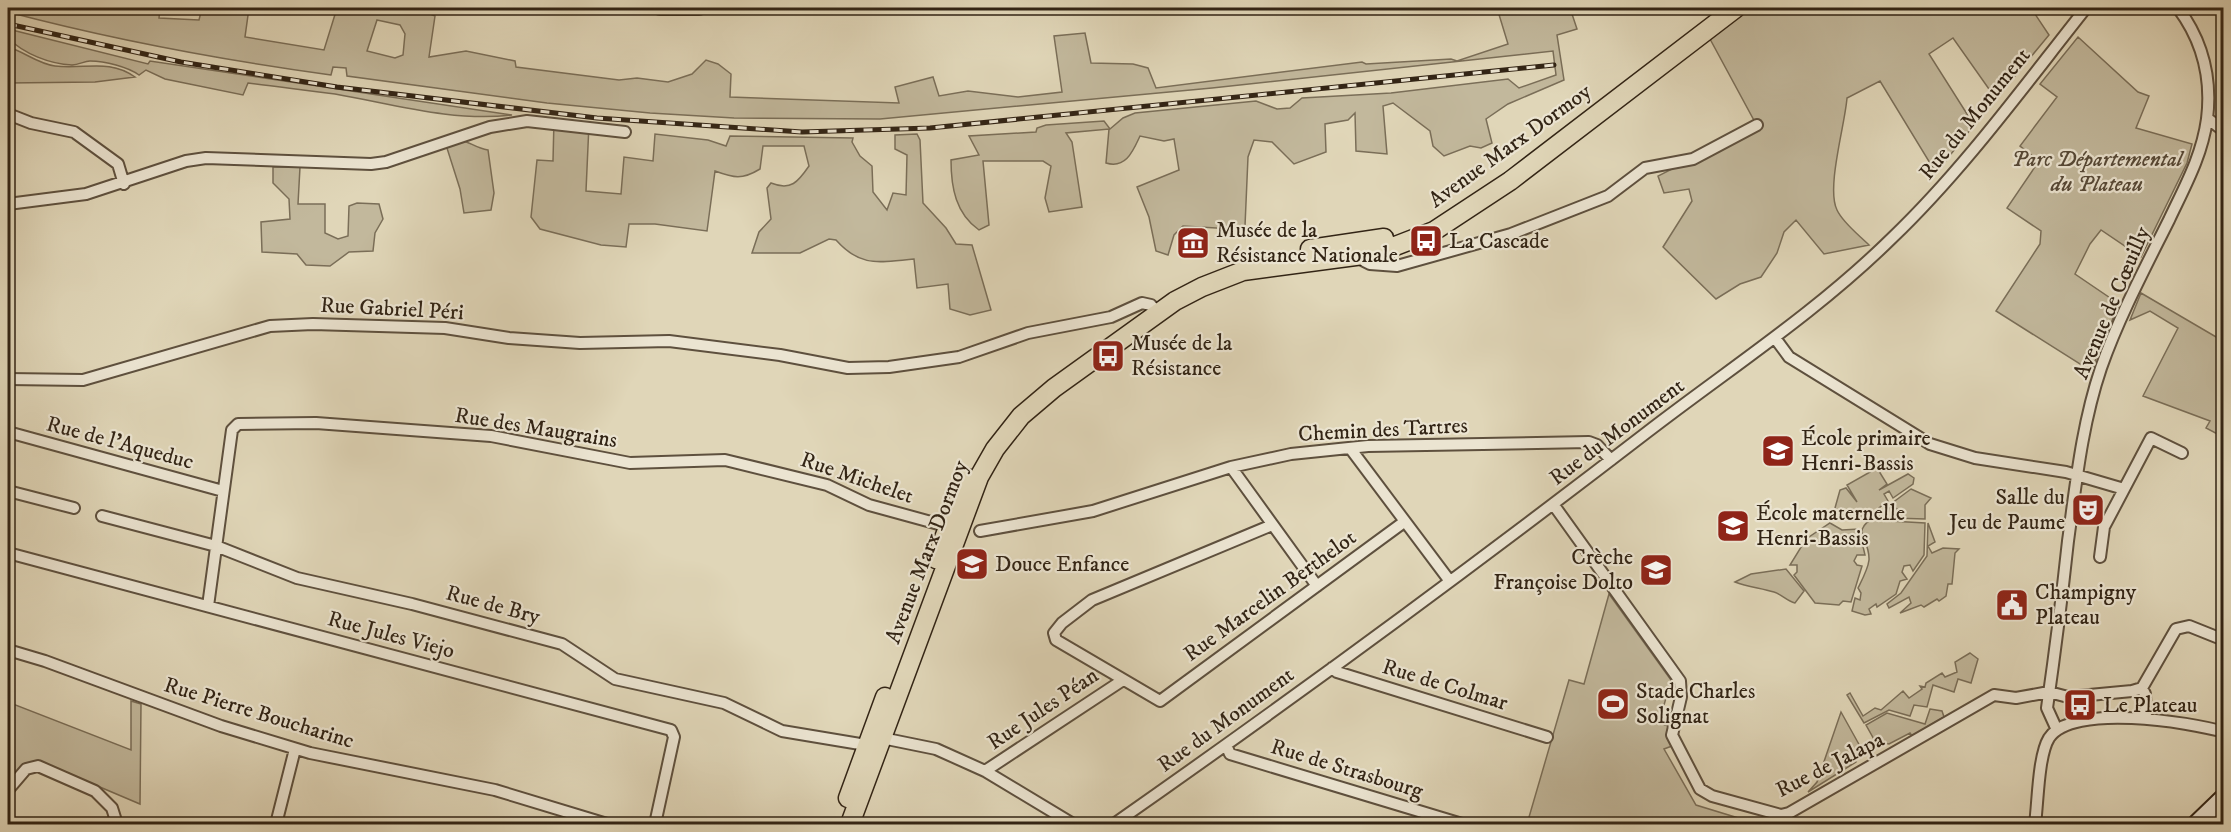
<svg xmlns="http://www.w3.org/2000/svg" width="2231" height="832" font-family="'IM FELL DW Pica',serif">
<rect width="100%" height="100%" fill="#e0d6b8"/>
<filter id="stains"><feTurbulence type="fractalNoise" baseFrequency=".00333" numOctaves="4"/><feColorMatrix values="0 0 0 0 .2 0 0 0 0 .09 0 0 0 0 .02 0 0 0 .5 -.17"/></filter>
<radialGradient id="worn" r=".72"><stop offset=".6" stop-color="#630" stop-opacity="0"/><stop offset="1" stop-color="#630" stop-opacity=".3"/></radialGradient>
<path fill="#c2b89c" stroke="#7a6e58" stroke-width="1.5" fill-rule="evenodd" d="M8,8H160L159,18L199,20L202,8H249L245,37L324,50L337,8H417L435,16L429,57L466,51L515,61L516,67L619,80L637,78L668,82L692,74L706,60L718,64L731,74L730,97L899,103L895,87L933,77L939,96L968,91L1018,97L1062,92L1054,36L1085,33L1091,63L1133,64L1148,68L1156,88L1362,62L1366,64L1451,59L1457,61L1508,44L1497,8H1570L1577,29L1557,35L1564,80L1508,104L1486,119L1492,143L1481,148L1470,146L1444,156L1433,146L1430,131L1393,103L1383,106L1387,154L1356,151L1355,113L1348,120L1325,124L1326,152L1294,164L1272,142L1254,140L1248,157L1245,226L1233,229L1183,226L1174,235L1168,255L1156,251L1149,217L1137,187L1179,170L1174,139L1164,141L1140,136C1133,151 1126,169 1106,163L1109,129L1066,133L1072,142L1082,207L1049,212L1045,198L1051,166L1043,161H983L989,225L979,230C956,214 951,188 951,160L979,155L969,136L1036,132L1037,128L1046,125L1104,121L1110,129L1123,118L1135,113L1256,101L1277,109L1290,108L1302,98L1391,93L1508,79L1519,88L1556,75L1553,51L1212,88L880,119L734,118L650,113L547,103L347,76L346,68L333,67L331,75C222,60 114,40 8,12ZM377,20L400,25L405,34L403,55L395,58L367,51Z
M1750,8H1892L1903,13L1923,8H2031L2049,35L1996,99L1953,38L1929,54L1974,125L1936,173L1880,81L1847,98C1845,125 1826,188 1837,210C1843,223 1859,235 1869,245L1824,254L1796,220L1784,232L1777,253L1761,277L1740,284L1716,299L1663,247L1692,201L1689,189L1664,193L1658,176L1757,126L1710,39Z
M8,29L148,64L150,61L512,115C452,122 393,104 335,94C306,90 277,87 248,83L243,95L165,79L146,70L139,75C128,67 105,61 90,61C84,61 79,65 72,65C50,64 24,54 8,38L10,31Z
M2078,37L2138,92L2149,96L2136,128L2192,144L2187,163L2141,257L2101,230L2090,244L2075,274L2119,304L2091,371L1996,311L2040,244L2041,231L2007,208L2039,161L2020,146L2057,97L2040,84Z
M8,47C23,51 38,64 55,66C83,70 109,58 135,77L95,82L8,83Z
M554,120L589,124L586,191L621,194L624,157L653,161L655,134L708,140L726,146L730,136L853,138L852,142L860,156L872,166L873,192L887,210L893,193L906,195L907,155L895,149V135L917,134L920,140L923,203L946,228L956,244L972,245L991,310L970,315L950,309L948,284L917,288L914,259C879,262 861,268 836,240L829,239L800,253H752L759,232L771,219L767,188L771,183C791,191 798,182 809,166L804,146H763L760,169C742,180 734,178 715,171L707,231L655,224H629L626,247L601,245L540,229L531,217L537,160L553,161Z
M459,140C469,141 475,148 488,150L494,193L491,210L464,213L460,189L446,145Z
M273,167H300L298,204H325V233L338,239L348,236L349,206L357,203L379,204L383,219L375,233L373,251L349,252L330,266L306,265L297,254L262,252L261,222L290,219L289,199L273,183Z
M2141,293L2223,341V437L2206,428L2210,421L2143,396L2178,328L2150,311L2130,320Z
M1877,468L1887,484L1879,490L1908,474L1914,478L1913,484L1893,498L1889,491L1884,494L1888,501L1863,520L1840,518L1835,508L1840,490L1846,488L1857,502L1847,485Z
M1911,489L1931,498L1925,505V519L1893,518L1898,510L1893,506L1889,508L1888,515L1880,512Z
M1877,515L1890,521L1925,523L1924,555L1913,571L1910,565L1904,566L1902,572L1907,579L1900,581L1896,594L1877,607L1876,604L1869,609L1871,614L1865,615L1852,611L1855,598L1860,600L1861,593L1858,588C1862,580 1868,569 1869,560C1870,536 1848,533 1877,515Z
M1830,523L1842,530L1859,529L1865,555H1857L1854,561L1857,565L1862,566L1851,602L1843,601L1839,605L1815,603L1794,575L1797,572V565H1790L1806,539Z
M1928,523L1935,542L1928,546L1932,553L1943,548L1959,549L1955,553L1952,584H1948L1946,596L1939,601L1937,599L1924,607L1921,605L1900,613L1911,603L1909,597L1889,608L1887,604L1901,593L1927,556Z
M1786,569L1804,591L1795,603C1787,601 1781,594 1774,592C1761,588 1748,587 1735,582L1751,574Z
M1609,594L1671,680L1659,723L1668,726V736L1672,746L1664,749L1696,805L1758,824H1527L1569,680L1584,684Z
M1970,653L1978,659L1971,683L1958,679L1954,692L1933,685L1927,707L1914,705L1910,716L1889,710L1864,723L1847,695L1850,693L1863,716L1875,708L1881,710L1903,691L1909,698L1922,689L1920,686L1925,687L1926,683L1942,673L1945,677L1957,672L1955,662Z
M131,701L141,704L140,804L41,762C23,761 17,770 8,783V702L131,750Z
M1930,709L1942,711L1944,717L1912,736L1910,733L1889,744L1875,741L1866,725L1887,713L1925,724Z
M1841,712L1861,748L1856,762L1808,792L1817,782Z"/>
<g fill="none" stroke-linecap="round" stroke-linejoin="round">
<defs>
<path id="minor" d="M8,114L31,123L74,132L118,164L124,184
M2207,118L2224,131
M8,204L86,194L186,161L206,158L371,164L386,162L490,127L527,121L625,132
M1362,254L1364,261L1370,264L1397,266L1511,234L1608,196L1645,168L1693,159L1757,125
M1775,338L1789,357L1930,444L1975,458L2066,472L2124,489
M8,379L83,380L270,326L313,324L445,328L509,338L580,343L669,341L780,355L848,368L889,367L959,357L1028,333L1111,317L1142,303L1151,305L1158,313
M8,432L223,491
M1350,448L1449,580
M1231,467L1317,586
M8,491L74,508
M1553,504L1680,681L1681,697L1672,735L1700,789L1712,796L1781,815L1789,813L1994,695L2016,698L2049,692L2068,697L2132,691L2142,688L2176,629L2189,626L2224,640
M102,516L216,546L297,578L412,604L562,644L615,679L724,703L782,731L866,745L882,738L936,749L985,771L1073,824
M1272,525L1092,600L1062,623L1054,633L1056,640L1160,701L1404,522
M980,531L1093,511L1231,467L1291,454L1368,446L1589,442L1597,445L1611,460
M8,553L671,730L674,737L655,824
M2100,557L2104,527L2151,438L2182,453
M208,606L232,430L238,424L316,423L491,436L630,463L725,460L827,485L869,505L953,528
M8,650L45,661L221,726L310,753L495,790L607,824
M1332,668L1337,672L1547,737
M2142,688L2145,694L2146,718
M2057,730L2047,708C2055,652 2062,597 2068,541C2076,483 2082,424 2101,368C2119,317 2145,268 2169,220C2185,186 2202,156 2207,119C2212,78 2202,40 2178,8
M1226,745L1230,754L1462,824
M985,771L1123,680
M8,790L26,769L38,766L95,791L112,808L117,824
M276,824L295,749
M1114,824C1294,698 1472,567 1646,433C1729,369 1817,312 1892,238C1964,169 2024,86 2086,8
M2035,824C2038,803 2038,756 2049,738C2072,703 2189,722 2224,732"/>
<path id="tertiary" d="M660,8H699"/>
<path id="secondary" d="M2196,824L2224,797"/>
<path id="primary" d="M1310,249L1384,238
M936,559L967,478
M848,798L885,697
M850,824L979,477L995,449L1021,416L1054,388L1175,301L1202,287L1243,271L1363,255L1385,250L1434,231L1510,181L1736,8"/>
</defs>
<use href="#minor" stroke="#5e503e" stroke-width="14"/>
<use href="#tertiary" stroke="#5e503e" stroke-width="16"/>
<use href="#secondary" stroke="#322415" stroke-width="20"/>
<use href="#primary" stroke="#322415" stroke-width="21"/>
<use href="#minor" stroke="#ebe4d1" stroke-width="10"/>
<use href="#tertiary" stroke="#ebe4d1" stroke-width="14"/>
<use href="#secondary" stroke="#ebe4d1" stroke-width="16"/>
<use href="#primary" stroke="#e0d6b8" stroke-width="18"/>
<defs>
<path id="rail" d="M8,24L181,62L337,87L597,118L802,132L930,128L1554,65"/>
</defs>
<use href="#rail" stroke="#322415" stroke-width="5"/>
<use href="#rail" stroke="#ebe4d1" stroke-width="3" stroke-dasharray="9" stroke-linecap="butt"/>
</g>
<defs>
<symbol id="bus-square" viewBox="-11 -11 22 22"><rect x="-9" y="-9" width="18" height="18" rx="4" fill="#8f2418" stroke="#ebe4d1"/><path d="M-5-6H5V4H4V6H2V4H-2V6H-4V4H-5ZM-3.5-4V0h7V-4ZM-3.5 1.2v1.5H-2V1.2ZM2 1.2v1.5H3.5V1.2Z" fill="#fff"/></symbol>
<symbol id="museum-square" viewBox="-11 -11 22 22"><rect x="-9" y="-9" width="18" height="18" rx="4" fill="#8f2418" stroke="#ebe4d1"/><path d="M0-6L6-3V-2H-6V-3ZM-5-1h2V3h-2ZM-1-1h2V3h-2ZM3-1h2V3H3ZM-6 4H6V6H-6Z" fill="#fff"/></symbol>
<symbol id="school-square" viewBox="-11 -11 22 22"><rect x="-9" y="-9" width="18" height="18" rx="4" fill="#8f2418" stroke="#ebe4d1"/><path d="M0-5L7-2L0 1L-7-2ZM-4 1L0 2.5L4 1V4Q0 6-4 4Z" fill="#fff"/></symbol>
<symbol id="theatre-square" viewBox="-11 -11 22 22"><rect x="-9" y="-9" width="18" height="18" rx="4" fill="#8f2418" stroke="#ebe4d1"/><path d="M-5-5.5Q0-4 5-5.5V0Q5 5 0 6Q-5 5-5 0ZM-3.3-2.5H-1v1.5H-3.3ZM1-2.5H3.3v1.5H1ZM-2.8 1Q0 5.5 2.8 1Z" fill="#fff"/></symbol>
<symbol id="civic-square" viewBox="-11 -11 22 22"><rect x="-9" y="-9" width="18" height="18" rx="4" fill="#8f2418" stroke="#ebe4d1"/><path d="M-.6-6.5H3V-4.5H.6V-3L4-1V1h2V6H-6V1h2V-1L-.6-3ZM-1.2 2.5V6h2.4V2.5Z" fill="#fff"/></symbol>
<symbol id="stadium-square" viewBox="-11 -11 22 22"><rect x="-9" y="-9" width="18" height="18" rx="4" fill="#8f2418" stroke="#ebe4d1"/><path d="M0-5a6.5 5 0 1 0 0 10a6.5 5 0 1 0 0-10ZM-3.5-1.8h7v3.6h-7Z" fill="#fff"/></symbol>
</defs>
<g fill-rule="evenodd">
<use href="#bus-square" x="1407" y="222" width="38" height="38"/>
<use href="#museum-square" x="1174" y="224" width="38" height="38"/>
<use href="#bus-square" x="1089" y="337" width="38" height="38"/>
<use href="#school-square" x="1759" y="432" width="38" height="38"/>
<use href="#theatre-square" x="2069" y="491" width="38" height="38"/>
<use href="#school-square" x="1714" y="507" width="38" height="38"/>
<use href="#school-square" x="953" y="545" width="38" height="38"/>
<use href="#school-square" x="1637" y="551" width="38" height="38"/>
<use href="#civic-square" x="1993" y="586" width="38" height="38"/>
<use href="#stadium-square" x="1594" y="685" width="38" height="38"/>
<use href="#bus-square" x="2061" y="686" width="38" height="38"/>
</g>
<g text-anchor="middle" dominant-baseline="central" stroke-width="4.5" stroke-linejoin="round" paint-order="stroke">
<g font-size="22" fill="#322415" stroke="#ebe4d1">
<text transform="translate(1975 114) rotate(-51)">Rue du Monument</text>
<text transform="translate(1510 146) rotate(-36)">Avenue Marx Dormoy</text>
<text transform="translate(2112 303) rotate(-67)">Avenue de Cœuilly</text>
<text transform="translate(392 309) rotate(3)">Rue Gabriel Péri</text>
<text transform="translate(536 428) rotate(9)">Rue des Maugrains</text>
<text transform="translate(1383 430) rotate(-3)">Chemin des Tartres</text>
<text transform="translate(1617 432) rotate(-37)">Rue du Monument</text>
<text transform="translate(120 443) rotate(15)">Rue de l'Aqueduc</text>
<text transform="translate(857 478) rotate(19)">Rue Michelet</text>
<text transform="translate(927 552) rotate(-69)">Avenue Marx Dormoy</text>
<text transform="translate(1270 596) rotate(-36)">Rue Marcelin Berthelot</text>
<text transform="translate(493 605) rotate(15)">Rue de Bry</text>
<text transform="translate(391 635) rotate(15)">Rue Jules Viejo</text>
<text transform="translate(1445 685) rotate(17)">Rue de Colmar</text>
<text transform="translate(1043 709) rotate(-34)">Rue Jules Péan</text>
<text transform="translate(259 713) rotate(17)">Rue Pierre Boucharinc</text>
<text transform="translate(1226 720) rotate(-36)">Rue du Monument</text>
<text transform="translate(1830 765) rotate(-27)">Rue de Jalapa</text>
<text transform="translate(1347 769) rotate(17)">Rue de Strasbourg</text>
</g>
<g font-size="22" font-style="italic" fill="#564937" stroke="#ebe4d1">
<text x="2097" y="159">Parc Départemental<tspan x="2097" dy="25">du Plateau</tspan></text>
</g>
<g font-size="22" fill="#322415" stroke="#ebe4d1" text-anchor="start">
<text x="1216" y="230">Musée de la<tspan x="1216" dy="25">Résistance Nationale</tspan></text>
<text x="1449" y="241">La Cascade</text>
<text x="1131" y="343">Musée de la<tspan x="1131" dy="25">Résistance</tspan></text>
<text x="1801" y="438">École primaire<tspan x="1801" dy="25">Henri-Bassis</tspan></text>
<text x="2065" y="497" text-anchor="end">Salle du<tspan x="2065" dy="25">Jeu de Paume</tspan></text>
<text x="1756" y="513">École maternelle<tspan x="1756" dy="25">Henri-Bassis</tspan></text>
<text x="1633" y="557" text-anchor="end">Crèche<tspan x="1633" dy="25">Françoise Dolto</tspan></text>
<text x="995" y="564">Douce Enfance</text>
<text x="2035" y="592">Champigny<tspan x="2035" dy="25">Plateau</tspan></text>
<text x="1636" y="691">Stade Charles<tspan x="1636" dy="25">Solignat</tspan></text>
<text x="2103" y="705">Le Plateau</text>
</g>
</g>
<rect width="2231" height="832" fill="none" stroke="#e0d6b8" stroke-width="30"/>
<rect x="9" y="9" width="2213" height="814" fill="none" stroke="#322415" stroke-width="3"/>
<rect x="15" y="15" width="2201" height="802" fill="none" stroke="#322415" stroke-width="1.5"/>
<rect width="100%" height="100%" filter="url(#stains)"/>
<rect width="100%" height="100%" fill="url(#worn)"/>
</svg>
